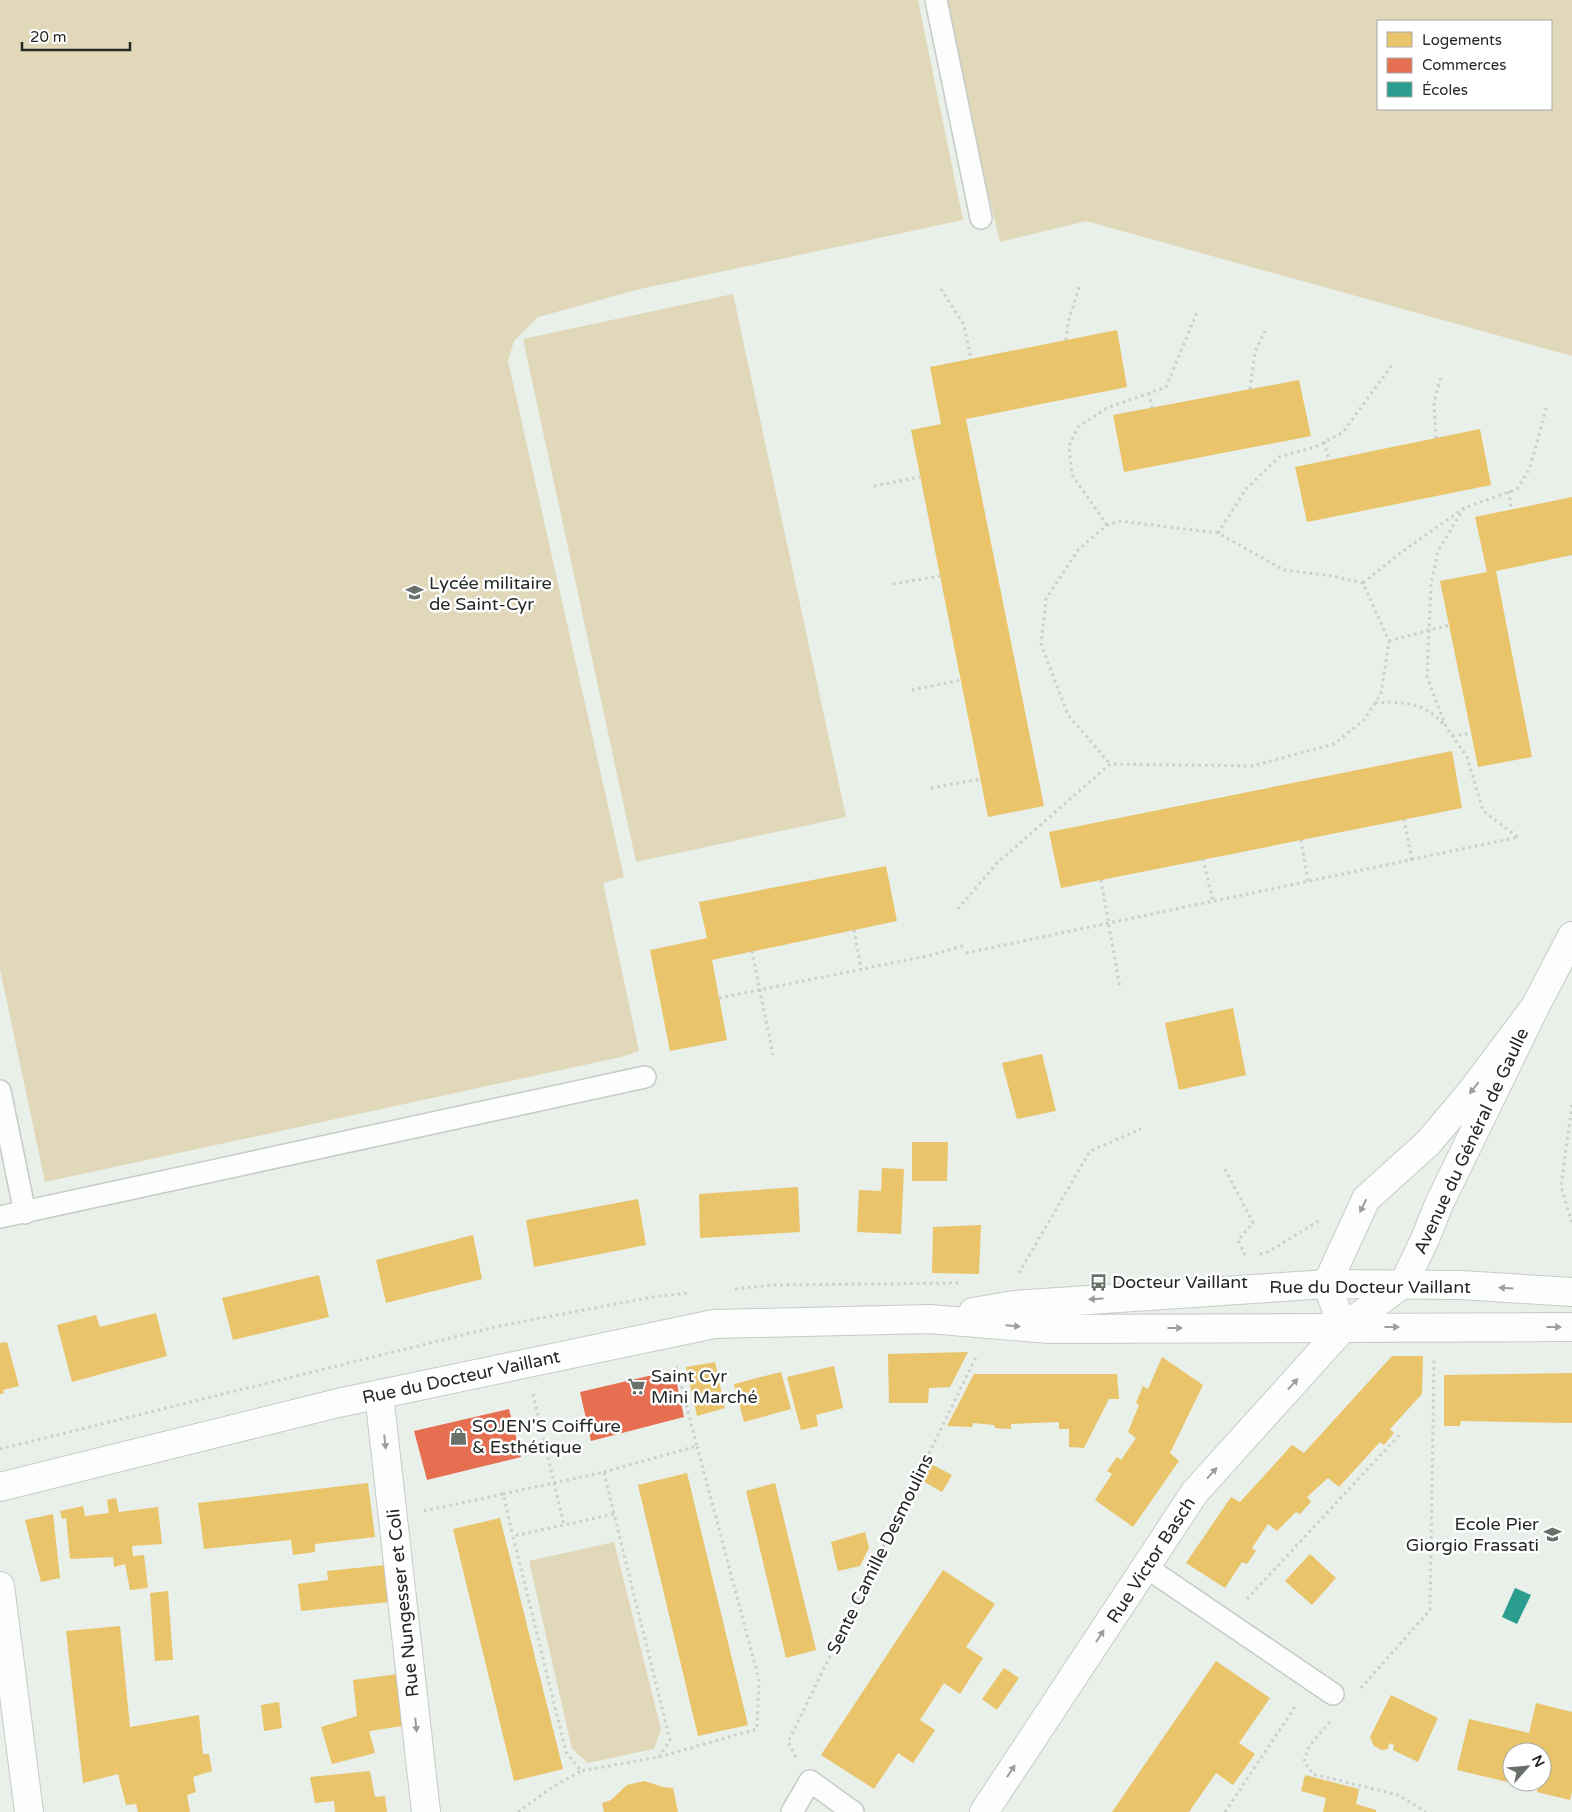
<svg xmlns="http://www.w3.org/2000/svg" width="1572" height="1812" font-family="'Varela Round',sans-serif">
<rect width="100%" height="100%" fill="#e8f0e9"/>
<path fill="#e1d7b9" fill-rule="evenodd" d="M0,0H918L963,220L640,289L538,317L514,341L508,361L624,877L603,883L639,1051L621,1057L45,1182L0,969Z
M944,0H1572V356L1086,221L1000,242L955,55ZM1378,21H1551V109H1378Z
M733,294L846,817L636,862L523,339Z
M614,1542L661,1729L654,1749L588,1763L572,1749L529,1561Z"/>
<path fill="#e9c46a" d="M1117,330L1127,387L966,419L1044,806L988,817L911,430L941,424L930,367Z
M1299,380L1311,436L1124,472L1113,415Z
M1480,429L1491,485L1307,522L1295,467Z
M1572,497V555L1496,571L1532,757L1478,767L1440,581L1487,572L1475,517Z
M1452,751L1462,808L1061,888L1049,832Z
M886,866L897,921L712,960L727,1040L670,1051L650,950L707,938L699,902Z
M1233,1008L1246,1075L1179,1090L1165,1023Z
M1042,1054L1056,1111L1017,1119L1002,1063Z
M912,1142H948L947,1181H912Z
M882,1168L904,1169L901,1234L857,1232L859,1190L881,1191Z
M798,1187L800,1232L700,1238L699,1194Z
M638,1199L646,1245L534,1267L526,1220Z
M981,1225L979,1274L932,1273L933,1227Z
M473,1235L482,1279L386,1303L376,1260Z
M319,1275L329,1317L233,1340L222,1298Z
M156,1313L167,1356L72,1382L57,1325L96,1315L100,1327Z
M7,1342L19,1386L3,1390L4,1393L0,1394V1343Z
M968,1352L950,1387L929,1388L928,1403H889L888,1354Z
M1392,1356H1423L1422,1394L1390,1429L1394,1433L1384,1445L1380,1442L1339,1487L1328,1478L1307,1497L1311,1502L1300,1514L1296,1512L1277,1531L1268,1524L1252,1548L1256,1551L1247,1564L1242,1562L1225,1588L1186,1563L1231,1497L1240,1502L1292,1445L1304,1453Z
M1162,1357L1203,1385L1170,1453L1179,1461L1133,1527L1095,1500L1112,1474L1107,1471L1117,1457L1121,1460L1136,1438L1128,1432L1139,1405L1136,1403L1143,1386L1148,1389Z
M715,1362L725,1408L697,1416L686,1367Z
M834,1366L843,1408L816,1415L818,1426L801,1430L787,1377Z
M781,1372L791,1409L744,1422L734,1384Z
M1572,1373V1423L1461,1421L1460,1426H1444V1375Z
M974,1374H1117L1119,1399H1109L1084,1448L1069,1447V1429H1059V1422L1011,1424V1429L995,1428L994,1425L973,1423L972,1427L947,1426Z
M929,1463L952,1475L942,1492L921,1480Z
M687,1473L748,1725L698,1736L638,1485Z
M368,1483L375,1537L315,1544V1552L293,1555L291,1540L204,1549L198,1503Z
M775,1483L816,1650L786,1658L746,1491Z
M116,1498L119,1512L158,1507L162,1544L132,1546L133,1556L144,1555L148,1588L130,1590L125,1564L114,1567L113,1557L70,1559L66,1518L62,1519L60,1511L83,1506L85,1516L109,1513L107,1500Z
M53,1514L60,1578L41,1582L25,1520Z
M500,1518L563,1769L514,1781L453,1529Z
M865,1532L869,1548L860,1566L838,1571L831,1542Z
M1310,1554L1336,1578L1312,1605L1285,1581Z
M385,1565L389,1602L301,1611L298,1584L328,1580L327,1571Z
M943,1570L995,1604L966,1647L983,1658L960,1694L944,1683L920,1720L935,1730L913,1763L898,1753L874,1789L821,1755Z
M168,1591L173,1660L155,1661L150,1593Z
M120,1626L130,1727L199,1715L203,1754H209L212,1771L193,1777L196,1792L187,1795L190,1812H138L136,1804L126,1805L118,1774L83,1783L66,1631Z
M1216,1661L1270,1698L1239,1743L1255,1754L1233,1785L1216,1773L1189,1812H1112Z
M1004,1668L1019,1678L997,1710L982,1699Z
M398,1674L403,1726L369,1731L375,1753L332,1764L321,1727L357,1716L353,1680Z
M1391,1695L1438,1718L1418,1762L1393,1750L1394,1745L1389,1743L1388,1749L1382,1750L1374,1746L1370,1737Z
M279,1702L282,1728L264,1731L261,1705Z
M1536,1703L1572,1712V1792L1570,1800L1537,1792L1539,1782H1542V1752H1512V1782H1531L1529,1790L1515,1786L1516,1784L1457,1770L1469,1719L1529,1733Z
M370,1771L375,1797L385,1796L387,1812H335L334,1801L315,1803L310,1777Z
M1305,1775L1359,1789L1356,1804L1376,1810V1812H1323L1326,1798L1301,1791Z
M644,1781L663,1787L673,1788L678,1812H604L602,1803L611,1800L627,1785Z"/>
<path fill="#e76f51" d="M674,1370L684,1417L591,1441L580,1392Z
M509,1409L521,1457L427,1480L414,1431Z"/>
<path fill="#2a9d8f" d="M1515,1588L1531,1595L1517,1624L1502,1617Z"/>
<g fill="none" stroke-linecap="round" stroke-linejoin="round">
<defs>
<path id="service" d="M936,0L981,218
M0,1091L25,1213
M0,1217L645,1077
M1146,1567L1333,1694
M792,1812L810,1781L853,1812"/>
<path id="minor" d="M379,1394L426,1812
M0,1586L29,1812
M984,1812L1195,1492L1343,1328"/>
<path id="tertiary" d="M1535,1007L1471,1092L1428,1143L1366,1199L1327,1284L1343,1328L1404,1283L1425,1239L1439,1204L1535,1007L1572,936"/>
<path id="secondary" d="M973,1312L1014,1305L1327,1284L1461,1285L1572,1292
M0,1487L338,1403L714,1324L929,1319L1050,1329L1572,1327"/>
</defs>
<use href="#service" stroke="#c5ccc6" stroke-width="24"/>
<use href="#minor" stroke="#c5ccc6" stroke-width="30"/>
<use href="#tertiary" stroke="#c5ccc6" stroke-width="30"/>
<use href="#secondary" stroke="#c5ccc6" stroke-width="30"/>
<path stroke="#cbcecc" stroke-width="3" stroke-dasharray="2.5 4" stroke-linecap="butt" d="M941,289L964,325L971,359
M1066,340L1068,322L1080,284
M1250,389L1255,352L1266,329
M1149,393L1152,408
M1436,438L1434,402L1441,377
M1324,442L1329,460
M874,486L920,477
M1509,491L1511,510
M1464,508L1438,551L1431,584L1427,677L1446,727L1467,757L1483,811L1518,837
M1107,525L1072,475L1069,446L1078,427L1107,408L1166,387L1198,310
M1218,533L1246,489L1279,457L1315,447L1343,432L1392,365
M1363,583L1399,554L1464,508L1517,489L1530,468L1547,405
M893,584L940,576
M1389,641L1449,625
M912,690L961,680
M1375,703C1402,701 1425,702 1444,725
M1452,736L1471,733
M931,788L981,779
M1404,819L1412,860
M1301,840L1308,881
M1203,859L1213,901
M1101,880L1120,988
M958,909L996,864L1110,764L1252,766L1334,744L1364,720L1381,694L1389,641L1363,583L1333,576L1284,570L1218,533L1120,521L1107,525L1078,550L1046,599L1041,644L1068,715L1110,764
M854,930L861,969
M752,951L773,1055
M966,953L1519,837
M719,998L932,955L965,945
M1572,1105L1561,1186L1572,1223
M1225,1169L1253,1223L1238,1240L1246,1257
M1260,1254L1268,1252L1320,1220
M1019,1273L1090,1151L1141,1129
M735,1289L772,1285L959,1283
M533,1394L564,1525
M0,1449L499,1326L652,1297L689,1293
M604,1472L697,1446L676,1366
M503,1494L604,1472L614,1514
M424,1511L503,1494L513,1536
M1247,1599L1401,1433
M1361,1688L1430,1610L1434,1360
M1330,1722L1309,1746L1304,1762L1313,1774L1398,1795L1426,1812
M659,1757L670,1740L614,1514L513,1536L566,1752L581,1771L659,1757L757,1729L759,1680L697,1446
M796,1757L788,1742L977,1355
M518,1812L554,1786L581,1771
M1225,1812L1297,1704"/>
<use href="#service" stroke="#fcfdfc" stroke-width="21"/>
<use href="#minor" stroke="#fcfdfc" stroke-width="28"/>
<use href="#tertiary" stroke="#fcfdfc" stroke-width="28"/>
<use href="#secondary" stroke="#fcfdfc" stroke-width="28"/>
</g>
<defs><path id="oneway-solid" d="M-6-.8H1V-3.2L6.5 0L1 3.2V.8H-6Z" transform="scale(1.25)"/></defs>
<g fill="#9b9e9b">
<use href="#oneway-solid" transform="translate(1474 1088) rotate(128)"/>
<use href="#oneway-solid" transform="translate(1363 1206) rotate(116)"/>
<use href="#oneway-solid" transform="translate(1506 1288) rotate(-176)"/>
<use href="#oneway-solid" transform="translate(1096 1299) rotate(176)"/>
<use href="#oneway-solid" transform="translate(1013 1326) rotate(5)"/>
<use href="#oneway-solid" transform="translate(1392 1327)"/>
<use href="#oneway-solid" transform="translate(1554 1327)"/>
<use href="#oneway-solid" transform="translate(1175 1328)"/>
<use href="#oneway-solid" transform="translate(1293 1384) rotate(-47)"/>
<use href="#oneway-solid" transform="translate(385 1442) rotate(84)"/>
<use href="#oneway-solid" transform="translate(1212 1473) rotate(-48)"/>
<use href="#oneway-solid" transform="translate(1100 1636) rotate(-57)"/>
<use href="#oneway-solid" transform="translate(416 1725) rotate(84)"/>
<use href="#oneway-solid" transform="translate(1011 1771) rotate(-57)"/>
</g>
<defs>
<symbol id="school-bare" viewBox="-9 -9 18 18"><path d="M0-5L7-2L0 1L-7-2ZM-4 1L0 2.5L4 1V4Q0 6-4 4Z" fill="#696f69" stroke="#fff" stroke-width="2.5" paint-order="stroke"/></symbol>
<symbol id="bus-bare" viewBox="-9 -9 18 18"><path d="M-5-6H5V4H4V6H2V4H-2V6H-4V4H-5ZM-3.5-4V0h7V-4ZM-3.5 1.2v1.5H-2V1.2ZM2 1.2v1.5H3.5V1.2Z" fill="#696f69" stroke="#fff" stroke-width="2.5" paint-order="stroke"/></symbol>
<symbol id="supermarket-bare" viewBox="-9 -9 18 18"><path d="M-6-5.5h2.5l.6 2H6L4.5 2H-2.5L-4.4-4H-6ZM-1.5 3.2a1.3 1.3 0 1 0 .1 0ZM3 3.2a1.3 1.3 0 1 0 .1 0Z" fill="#696f69" stroke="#fff" stroke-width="2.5" paint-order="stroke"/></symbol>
<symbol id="shop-bare" viewBox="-9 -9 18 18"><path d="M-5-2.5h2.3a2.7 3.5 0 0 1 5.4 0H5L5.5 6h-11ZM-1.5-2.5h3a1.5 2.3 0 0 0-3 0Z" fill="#696f69" stroke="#fff" stroke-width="2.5" paint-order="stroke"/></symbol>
</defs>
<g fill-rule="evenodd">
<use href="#school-bare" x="402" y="580" width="25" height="25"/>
<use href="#bus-bare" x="1086" y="1270" width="25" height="25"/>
<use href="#supermarket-bare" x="624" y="1374" width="25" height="25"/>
<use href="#shop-bare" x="446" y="1424" width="25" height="25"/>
<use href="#school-bare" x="1540" y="1522" width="25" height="25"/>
</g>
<g text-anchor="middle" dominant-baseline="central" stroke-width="5" stroke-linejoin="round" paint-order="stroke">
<g font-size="18" fill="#242924" stroke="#fff" text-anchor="start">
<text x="429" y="583">Lycée militaire<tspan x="429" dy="21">de Saint-Cyr</tspan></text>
<text x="1112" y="1282">Docteur Vaillant</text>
<text x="651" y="1376">Saint Cyr<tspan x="651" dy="21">Mini Marché</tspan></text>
<text x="472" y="1426">SOJEN'S Coiffure<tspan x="472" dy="21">&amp; Esthétique</tspan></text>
<text x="1539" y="1524" text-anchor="end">Ecole Pier<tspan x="1539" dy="21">Giorgio Frassati</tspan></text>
</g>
<g font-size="18" fill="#242924" stroke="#fff">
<text transform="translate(1471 1141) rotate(-65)">Avenue du Général de Gaulle</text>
<text x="1370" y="1287">Rue du Docteur Vaillant</text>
<text transform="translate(461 1377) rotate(-12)">Rue du Docteur Vaillant</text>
<text transform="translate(880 1554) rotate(-64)">Sente Camille Desmoulins</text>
<text transform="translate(1151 1560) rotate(-57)">Rue Victor Basch</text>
<text transform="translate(403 1603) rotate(-96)">Rue Nungesser et Coli</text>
</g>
</g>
<rect x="1377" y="20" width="175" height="90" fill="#ffffff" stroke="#a7a9a7"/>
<rect x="1387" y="32" width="25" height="15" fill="#e9c46a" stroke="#a7a9a7"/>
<text x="1422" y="45" font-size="15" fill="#242924">Logements</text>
<rect x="1387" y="58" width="25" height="15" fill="#e76f51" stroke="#a7a9a7"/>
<text x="1422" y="70" font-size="15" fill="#242924">Commerces</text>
<rect x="1387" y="82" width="25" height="15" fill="#2a9d8f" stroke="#a7a9a7"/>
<text x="1422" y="95" font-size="15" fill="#242924">Écoles</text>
<g transform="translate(1527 1767) rotate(63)"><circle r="24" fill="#ffffff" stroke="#a7a9a7"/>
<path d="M0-4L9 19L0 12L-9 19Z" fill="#696f69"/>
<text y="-8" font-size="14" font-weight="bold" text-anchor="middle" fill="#242924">N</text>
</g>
<path d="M22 42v8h108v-8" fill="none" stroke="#242924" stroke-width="2.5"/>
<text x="30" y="42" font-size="15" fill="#242924" stroke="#ffffff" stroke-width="4" paint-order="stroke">20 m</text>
</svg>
